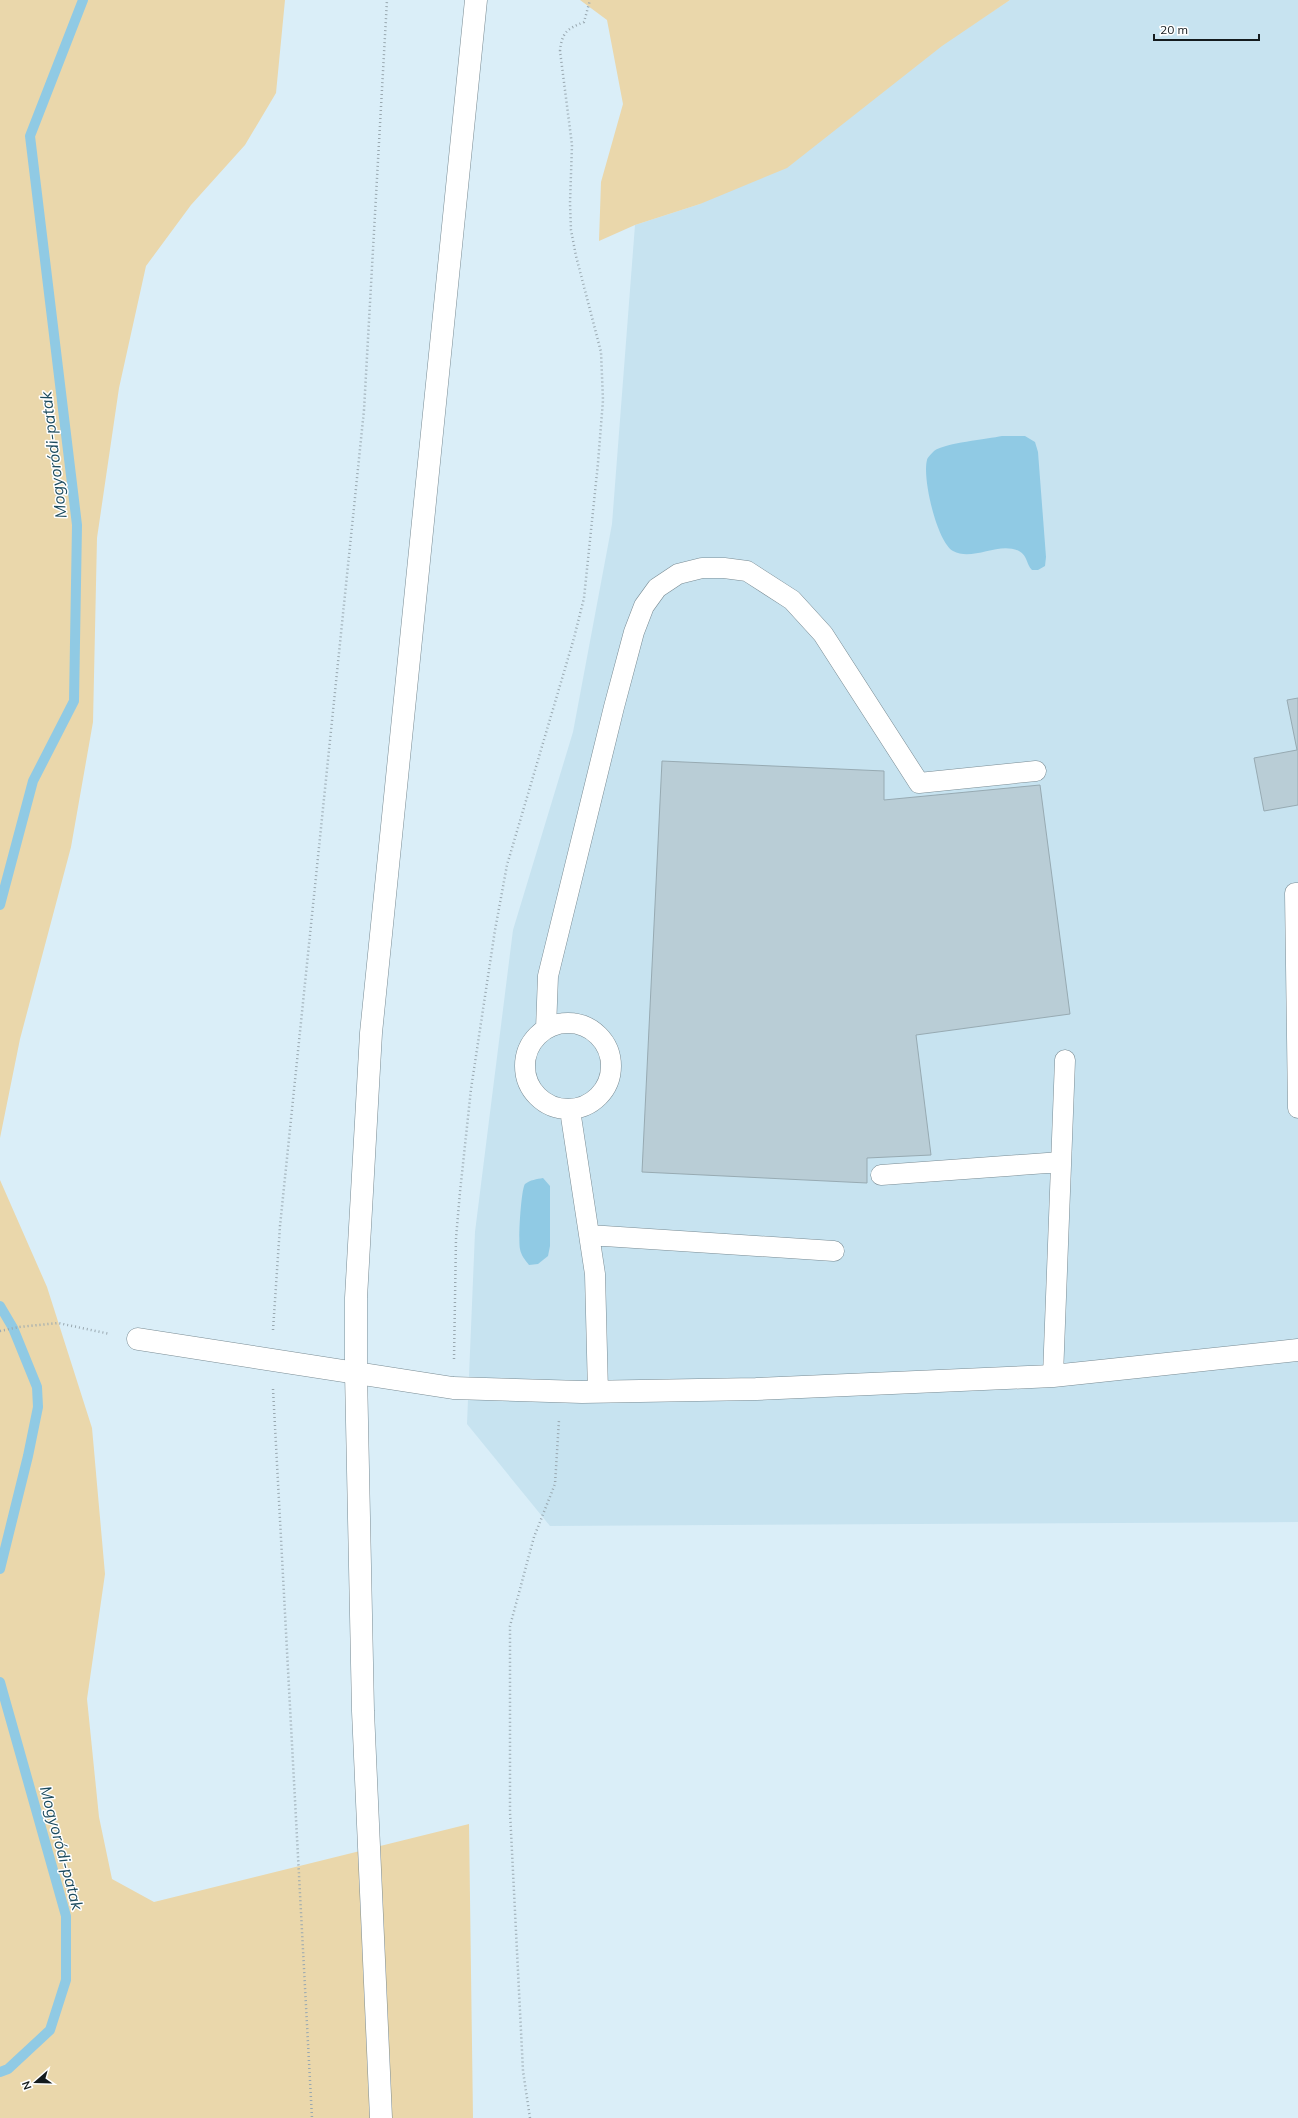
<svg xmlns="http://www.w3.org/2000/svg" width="1298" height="2118" font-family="Mulish,sans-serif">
<rect width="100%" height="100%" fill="#daeef8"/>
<path fill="#c7e3f0" d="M1010,0H1298V1522L550,1526L467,1424L475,1232L513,930L573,732L612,524L635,225L700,204Z"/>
<path fill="#ead7ab" d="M0,0H285L276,93L245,145L191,205L146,266L119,388L97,538L93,722L71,847L20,1039L0,1138Z
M580,0H1010L942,46L787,168L700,204L635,225L599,241L601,182L623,104L607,20Z
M0,1180L47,1287L92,1428L105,1574L87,1699L99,1817L112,1879L154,1902L469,1824L473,2118H0Z"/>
<path fill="#90cae4" d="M1002,436H1025L1035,442L1038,452L1046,557L1045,566L1038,570H1032C1026,564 1028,556 1019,551C998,541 973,562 953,551C937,542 922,478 927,460C927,458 932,453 934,451C944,443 988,439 1002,436Z
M543,1178L550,1186V1246L548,1256L538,1264L529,1265C525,1260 521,1255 520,1249C518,1241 521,1189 525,1184C530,1180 537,1179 543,1178Z"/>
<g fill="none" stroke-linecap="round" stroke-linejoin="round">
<path stroke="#90cae4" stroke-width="10" d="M0,905L33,781L74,701L77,525L30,136L83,0
M0,1306L13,1328L37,1387L38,1407L28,1456L0,1569
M0,1682L66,1916V1980L50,2030L8,2069L0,2072"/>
</g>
<path fill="#b9cdd6" stroke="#97aab2" d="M1298,698V805L1264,811L1254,758L1297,750L1287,700Z
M662,761L884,771V800L1040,785L1070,1014L916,1035L931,1155L867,1158V1183L642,1172Z"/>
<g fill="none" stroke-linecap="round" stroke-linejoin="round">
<defs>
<path id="service" d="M1298,893H1295L1298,1108
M525 1066a43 43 0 1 1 86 0a43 43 0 1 1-86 0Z
M546,1029L548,976L614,707L634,632L644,606L657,588L678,574L702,568H724L747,571L792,600L823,634L919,783L1036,771
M570,1110L595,1274L598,1392
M881,1175L1061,1162
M589,1235L834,1251
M1053,1376L1065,1060"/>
<path id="minor" d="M138,1339L453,1388L582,1392L756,1389L1053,1376L1298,1350"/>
<path id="secondary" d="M381,2118L363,1711L356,1373V1298L371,1033L476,0"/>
</defs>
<use href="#service" stroke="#798b93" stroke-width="21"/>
<use href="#minor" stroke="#798b93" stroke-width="23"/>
<use href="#secondary" stroke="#798b93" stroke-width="23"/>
<path stroke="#99a8b0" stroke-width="2.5" stroke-dasharray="1 3" stroke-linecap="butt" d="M273,1330L280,1226L364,410L387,0
M0,1331L19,1327L58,1323L110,1334
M454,1359L456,1238L460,1192L471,1089L495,930L507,865L574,638L584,598L598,463L603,400L601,352L576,256L571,230L570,203L572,145L560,51C562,32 567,29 584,22L590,0
M273,1389L312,2118
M530,2118L523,2071L510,1812V1626L534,1537L555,1484L559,1420"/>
<use href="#service" stroke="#fff" stroke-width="20"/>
<use href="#minor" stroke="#fff" stroke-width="22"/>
<use href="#secondary" stroke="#fff" stroke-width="22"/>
</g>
<g text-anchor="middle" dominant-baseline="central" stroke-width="3" stroke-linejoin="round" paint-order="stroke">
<g font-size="16" font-style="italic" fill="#1c4b5e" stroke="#fff">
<text transform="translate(53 455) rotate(-97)">Mogyoródi-patak</text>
<text transform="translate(62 1848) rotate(75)">Mogyoródi-patak</text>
</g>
</g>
<g transform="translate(36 2082) rotate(250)" stroke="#ffffff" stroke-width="3" paint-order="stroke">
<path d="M0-3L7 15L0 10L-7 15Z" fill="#141b1e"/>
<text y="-6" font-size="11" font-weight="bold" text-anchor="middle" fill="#141b1e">N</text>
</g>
<path d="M1154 34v6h105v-6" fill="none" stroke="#141b1e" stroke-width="2"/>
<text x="1160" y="34" font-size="12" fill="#141b1e" stroke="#ffffff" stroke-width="3" paint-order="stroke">20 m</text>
</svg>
